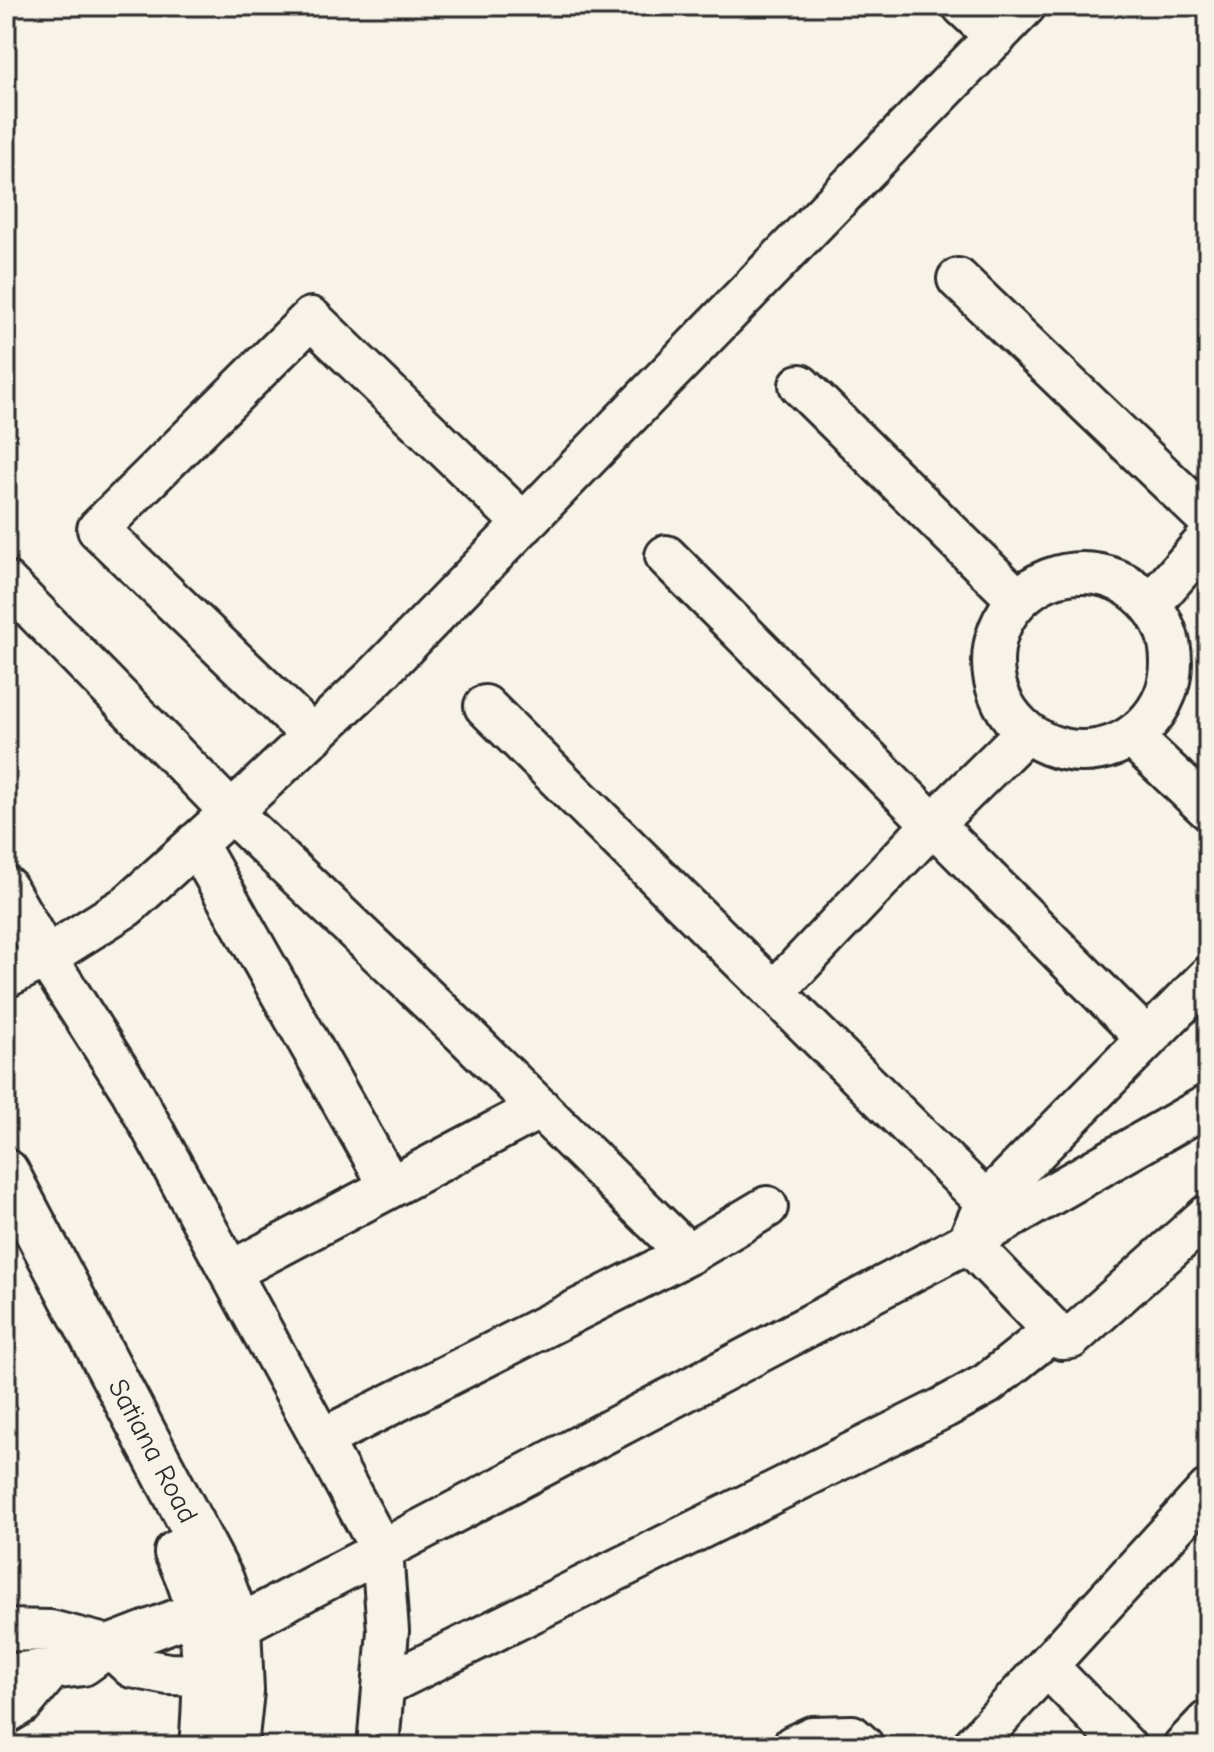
<svg xmlns="http://www.w3.org/2000/svg" width="1214" height="1752" font-family="'Comic Neue',sans-serif">
<rect width="100%" height="100%" fill="#f7f3e8"/>
<filter id="ink" filterUnits="userSpaceOnUse"><feTurbulence type="fractalNoise" baseFrequency=".0125" numOctaves="2"/><feDisplacementMap in="SourceGraphic" scale="16" xChannelSelector="R" yChannelSelector="G"/><feConvolveMatrix kernelMatrix="1 2 1 2 8 2 1 2 1" color-interpolation-filters="sRGB"/></filter>
<g filter="url(#ink)">
<g fill="none" stroke-linecap="round" stroke-linejoin="round">
<defs>
<path id="minor" d="M963,6L996,37
M958,279L1208,519
M800,385L1016,598
M666,556L1147,1039
M993 662a89 89 0 1 1 178 0a89 89 0 1 1-178 0Z
M6,582L231,812L465,1035L688,1254
M1152,603L1208,538
M485,706L986,1202
M313,736L98,529L311,318L524,524
M1132,737L1208,809
M196,843L390,1186
M6,887L46,957L131,1090L382,1551L388,1631L378,1746
M6,977L46,957L127,906L231,812L375,677L1025,6
M774,992L933,824L1025,733
M1208,1105L968,1242L1062,1339L1071,1338L1208,1215
M230,1272L540,1108
M322,1439L688,1254L767,1207
M238,1626L968,1242L986,1202L1208,977
M6,1630L50,1631L109,1646L132,1667L168,1674L204,1675
M1047,1666L1125,1746
M6,1679L20,1673L83,1665L109,1646L200,1611
M385,1685L945,1407L987,1384L1052,1332
M6,1713L24,1702L52,1668
M793,1746L812,1737L852,1736L863,1746
M973,1746L1208,1490
M1184,1746L1208,1721"/>
<path id="major" d="M6,1172L221,1580L238,1626L241,1691L235,1746
M177,1553C209,1613 208,1680 202,1746"/>
</defs>
<use href="#minor" stroke="#2b2b2b" stroke-width="46"/>
<use href="#major" stroke="#2b2b2b" stroke-width="50"/>
<use href="#minor" stroke="#f7f3e8" stroke-width="40"/>
<use href="#major" stroke="#f7f3e8" stroke-width="44"/>
</g>
</g>
<g text-anchor="middle" dominant-baseline="central" stroke-width="6" stroke-linejoin="round" paint-order="stroke">
<g font-size="28" fill="#2b2b2b" stroke="#f7f3e8">
<text transform="translate(153 1451) rotate(62)">Satiana Road</text>
</g>
</g>
<rect width="1214" height="1752" fill="none" stroke="#f7f3e8" stroke-width="32"/>
<rect x="16" y="16" width="1182" height="1720" fill="none" stroke="#2b2b2b" stroke-width="3" filter="url(#ink)"/>
</svg>
